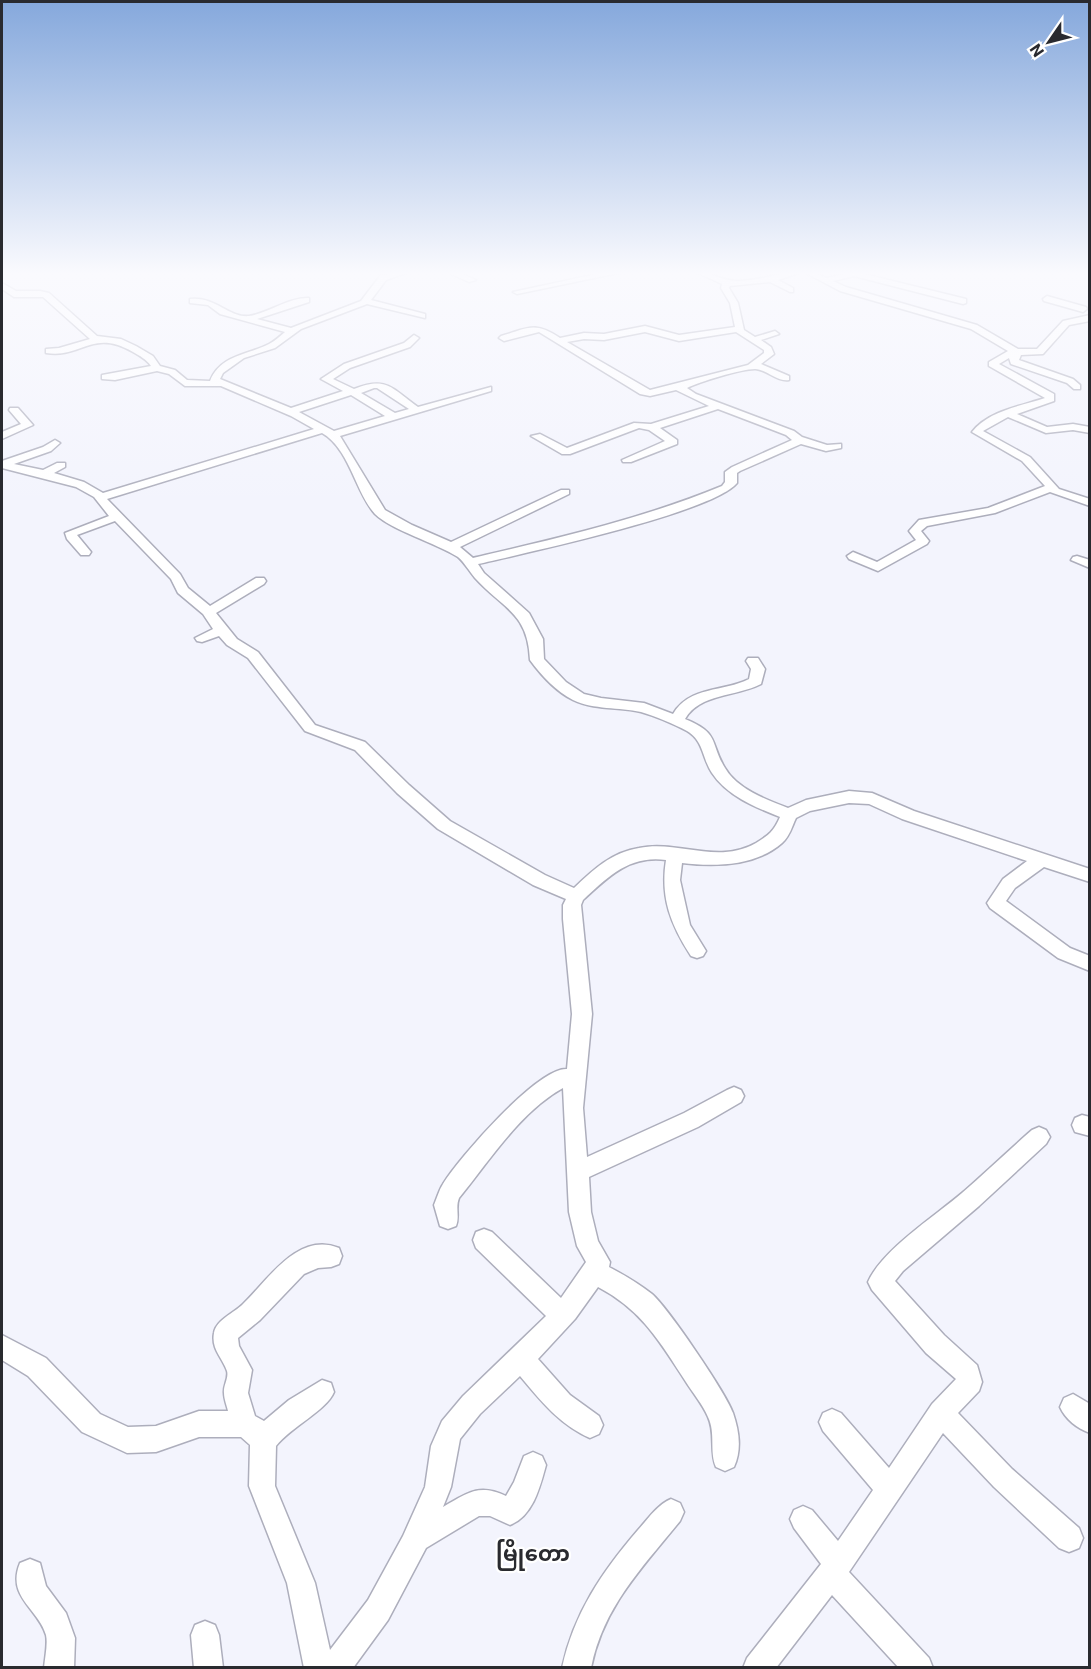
<svg xmlns="http://www.w3.org/2000/svg" width="1091" height="1669" font-family="Roboto,'Noto Sans Myanmar',sans-serif">
<rect width="100%" height="100%" fill="#f3f4fd"/>
<g fill="none" stroke-linecap="round" stroke-linejoin="round">
<defs>
<path id="minor" d="M395,272H408L386,280L371,300L425,314V318L367,304L301,329L275,348L244,358L223,373L220,379L291,408L343,391L321,379L344,364L404,343L414,335L419,338L410,347L350,368L333,379L354,389C387,376 391,388 418,407L491,387V391L340,436L385,510L412,525L451,542L561,490H569V494L460,547L473,558C558,538 642,519 722,486L725,482V472L732,467L792,440L786,435L718,409L660,428L677,440V444L631,462H623L622,460L665,441L649,430L639,428L570,454H562L531,436L540,434L567,448L634,423L651,424L709,406L676,390L650,396L640,394L539,332L504,341L499,338L501,336C529,328 534,321 560,338L584,333L604,334L645,326L679,335L735,327L730,303L721,288L722,284L696,272C711,272 722,281 737,281C759,281 780,272 802,272L778,280L793,288V292H790L770,282L730,286L729,288L738,303L744,330L755,337L775,331L779,334L761,340L771,347L774,354L761,364L789,376V380C777,382 766,369 755,369C741,369 699,382 687,388L696,394L794,431L802,437L827,445L841,444V448L826,451L801,444L740,471L737,473V483C712,513 525,553 478,564L484,573L529,613L543,639L544,659L566,682L584,694L601,698L644,703L673,714C689,686 724,692 749,679L751,669L746,661L748,658H758L765,669L761,684C736,697 700,693 685,719C721,734 709,742 725,768C737,789 767,800 788,808L806,800L849,791L872,793L914,811L1090,869V882L1044,867L1015,888L1006,901L1070,948L1090,956V971L1058,958L990,908L987,903L1003,879L1027,861L902,819L869,804L849,803L810,811L796,818C792,826 790,836 782,843C756,866 715,867 682,863L680,880L690,925L706,951L703,956L697,958L691,956C671,925 660,898 666,860C629,855 608,877 583,900L581,905L592,1014L583,1108L587,1157L684,1113L727,1090L734,1087L741,1090L744,1096L741,1102L698,1127L589,1177L591,1212L598,1241L610,1262L609,1267C624,1275 638,1283 652,1294C668,1308 726,1393 733,1413C739,1431 742,1449 734,1467L725,1471L716,1467C709,1452 716,1433 708,1417C703,1405 693,1393 686,1382C660,1342 642,1310 598,1287L575,1319L538,1359L570,1395L599,1416L603,1425L599,1434L590,1438C560,1425 540,1400 520,1376L480,1414L460,1439L451,1487L443,1507C467,1493 479,1483 506,1496L514,1482L524,1456L533,1452L542,1456L546,1465C540,1487 533,1516 510,1525L490,1516H479L426,1548L388,1620L353,1668H304L287,1583L249,1486L250,1445L241,1437H199L156,1452L127,1453L82,1432L28,1376L2,1360V1335L46,1358L100,1414L128,1427L156,1426L199,1411H228C227,1406 224,1399 224,1393C223,1386 229,1378 227,1371C222,1357 211,1349 214,1333C216,1320 234,1313 243,1304C268,1280 298,1231 339,1248L342,1256L339,1264L331,1267L318,1268L304,1274L260,1320L238,1338L239,1346L252,1370L248,1393L255,1416L264,1421L289,1400L322,1380L331,1383L334,1392C327,1410 291,1427 276,1446L275,1486L315,1583L330,1650L368,1600L403,1536L425,1487L431,1446L442,1421L463,1396L546,1316L476,1248L473,1240L476,1232L484,1229L492,1232L561,1298L586,1262L577,1246L569,1212L563,1088C520,1112 490,1160 459,1198C455,1208 460,1216 456,1226L448,1229L440,1226L434,1205C437,1198 439,1190 443,1184C459,1158 538,1067 567,1069L572,1014L563,919V905L566,899L533,885L438,829L397,793L355,750L305,731L248,658L227,645L219,636L202,642L197,641L195,638L213,629L203,614L178,593L171,579L115,521L77,535L91,552L89,555H81L67,539L65,533L109,516L94,497L76,487L2,468V461L43,447L55,440L60,443L51,451L14,464L43,470L57,463H65V467L54,473L84,482L103,493L314,429L291,416L221,386H185L169,374L157,371L115,380L102,379V375L151,366C146,359 140,356 133,352C92,328 81,359 46,353V349L59,348L90,339L43,297H14L2,289V283L16,291H40L49,293L97,336L121,339L136,346L153,356L160,366L175,370L187,380L210,381C220,355 248,355 269,344C275,341 280,336 285,332L220,314L208,305L190,303V299C215,296 229,318 249,316C269,313 289,297 309,298V302L257,319L291,328L361,301L380,276ZM645,332L679,341L736,332L764,350V353L748,365L650,390L567,342L584,339L604,340ZM374,388H377L409,409L395,413L361,393ZM351,395L385,416L334,431L299,412ZM322,433C350,449 355,492 375,514C391,530 436,543 458,557C465,563 469,571 475,578C503,609 528,612 530,660C541,675 557,692 573,700C594,710 619,707 641,712C655,716 674,724 687,731C704,741 702,758 712,773C727,796 755,807 780,817C774,831 769,835 756,843C717,865 679,840 639,848C612,852 593,870 574,888L545,875L450,821L409,785L365,742L315,725L258,652L237,639L216,613L264,584L266,581L264,578H256L210,606L188,588L180,574L107,499Z
M447,272H458L476,280L469,282Z
M606,272H623L517,294L513,292Z
M804,272H814L826,278L856,272L966,299V303L963,304L854,276L833,281L846,287L977,325L1018,349H1037L1063,321L1090,315V321L1069,325L1043,354L1021,355L1019,360L1073,379L1080,385V389H1074L1067,383L1011,364L1009,358L999,364L1054,394V401L1017,414L1047,427L1073,424L1090,427V433L1073,430L1046,433L1008,417L983,431L1030,457L1059,489L1090,499V506L1050,492L995,513L927,526L921,531L929,541L927,544L878,571L849,559L847,556L853,552L877,562L916,540L909,531L919,520L988,508L1045,486L1022,461L972,432C988,411 1021,406 1045,398L989,366V362L1008,351L971,329L840,291Z
M1047,296L1086,307L1087,309L1083,312L1044,301L1043,299Z
M10,408H18L33,425L2,439V432L21,424L9,410Z
M1077,556L1090,560V568L1071,560L1073,557Z
M1082,1115L1090,1117V1136L1075,1132L1072,1125L1075,1118Z
M1039,1127L1046,1130L1050,1137L1046,1144L979,1206L903,1271L895,1281L944,1335L977,1365L982,1382L979,1391L958,1413L1012,1469L1079,1528L1083,1538L1079,1548L1069,1552L1059,1548L994,1487L943,1433L849,1572L929,1658L933,1668H899L832,1595L776,1668H743L747,1658L821,1564L794,1528L790,1519L794,1510L803,1506L812,1510L838,1541L873,1490L823,1431L819,1422L823,1413L832,1409L841,1413L889,1468L932,1404L956,1379L926,1353L872,1290L868,1282C882,1250 935,1216 962,1193C986,1172 1008,1151 1032,1130Z
M1073,1394L1090,1404V1433C1077,1428 1066,1420 1060,1407L1064,1398Z
M671,1499L680,1503L684,1512L680,1521C642,1568 603,1607 591,1668H562C574,1613 602,1572 638,1530C648,1519 657,1505 671,1499Z
M30,1559L40,1563L46,1586L66,1613L75,1638L74,1668H44C45,1657 48,1644 46,1635C38,1608 6,1597 20,1563Z
M205,1621L215,1625L219,1635L223,1668H194L191,1635L195,1625Z"/>
</defs>
<use href="#minor" stroke="#adaebc" stroke-width="3"/>
<use href="#minor" fill="#fff" fill-rule="evenodd"/>
</g>
<linearGradient id="sky" x2="0" y2="1"><stop stop-color="#85a8dc"/><stop offset="0.54" stop-color="#fafafe"/><stop offset="1" stop-color="#fafafe" stop-opacity="0"/></linearGradient>
<rect width="1091" height="506" fill="url(#sky)"/>
<g text-anchor="middle" dominant-baseline="central" stroke-width="4.5" stroke-linejoin="round" paint-order="stroke">
<g font-size="21" font-weight="bold" fill="#292a2f" stroke="#fff">
<text x="533" y="1554">မြိုတော</text>
</g>
</g>
<rect width="1091" height="1669" fill="none" stroke="#292a2f" stroke-width="6"/>
<g transform="translate(1049 42) rotate(235)" stroke="#ffffff" stroke-width="4.5" paint-order="stroke">
<path d="M0-4.5L10 22L0 15L-10 22Z" fill="#292a2f"/>
<text y="-9" font-size="16" font-weight="bold" text-anchor="middle" fill="#292a2f">N</text>
</g>
</svg>
